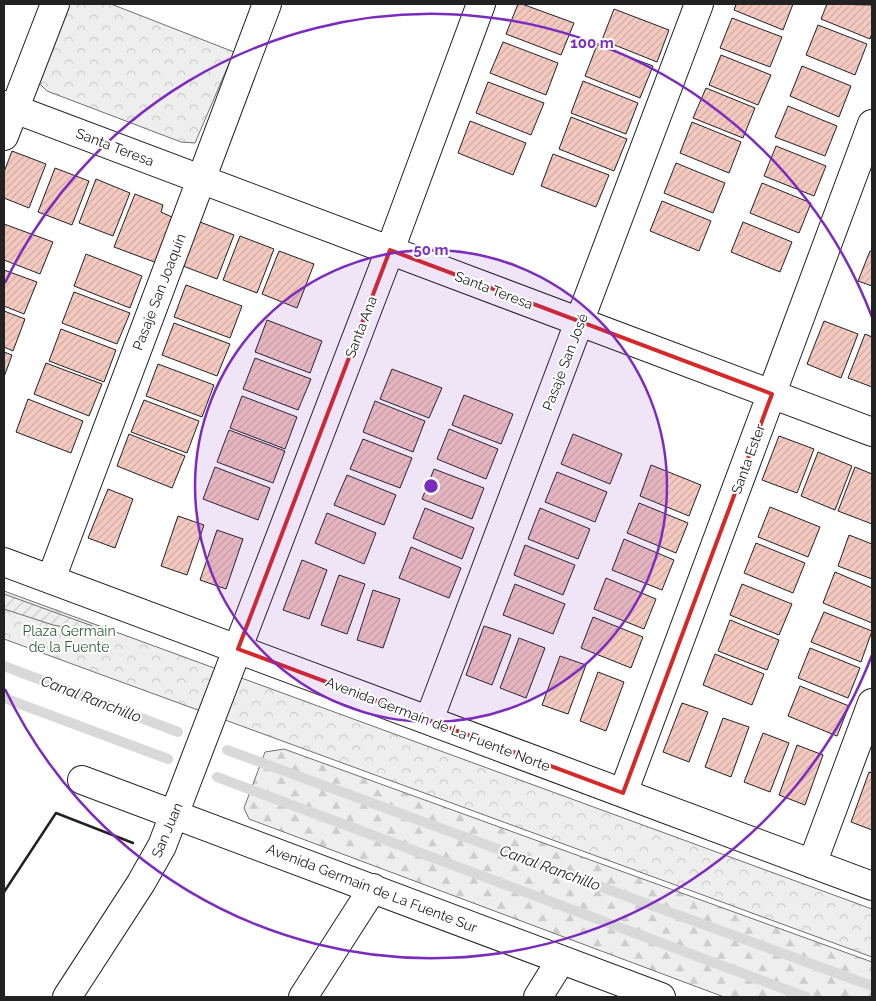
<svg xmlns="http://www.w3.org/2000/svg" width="876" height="1001" font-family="Raleway,sans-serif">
<defs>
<pattern id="forest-firs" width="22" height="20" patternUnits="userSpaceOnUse" patternTransform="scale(1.25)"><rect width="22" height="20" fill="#eee"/><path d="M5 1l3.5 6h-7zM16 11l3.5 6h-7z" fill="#ccc"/></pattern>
<pattern id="park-crowns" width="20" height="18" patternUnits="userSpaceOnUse" patternTransform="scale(1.25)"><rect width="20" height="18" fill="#eee"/><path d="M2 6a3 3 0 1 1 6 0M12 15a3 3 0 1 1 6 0" fill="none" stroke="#ccc"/></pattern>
<pattern id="garden-furrows" width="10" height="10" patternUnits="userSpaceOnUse" patternTransform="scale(1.25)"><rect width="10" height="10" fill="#eee"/><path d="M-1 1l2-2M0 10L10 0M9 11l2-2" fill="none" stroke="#ccc"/></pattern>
<pattern id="building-hatch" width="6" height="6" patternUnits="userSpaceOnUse" patternTransform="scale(1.25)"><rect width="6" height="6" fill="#f3c9c0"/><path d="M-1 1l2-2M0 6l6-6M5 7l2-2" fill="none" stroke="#d0aca5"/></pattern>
</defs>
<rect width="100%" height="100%" fill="#fff"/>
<path fill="url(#forest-firs)" stroke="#6f6f6f" d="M284,749L872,962V997H724L249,819L244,808L265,752Z"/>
<path fill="url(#park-crowns)" stroke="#6f6f6f" d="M65,4H111L234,52L195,143L181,142L47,91L37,81Z
M4,591L872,909V957L4,639Z"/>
<path fill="url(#garden-furrows)" stroke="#6f6f6f" d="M4,594L109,632L108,635L53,625L4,609Z"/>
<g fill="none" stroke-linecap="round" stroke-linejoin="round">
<path stroke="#d9d9d9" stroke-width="10" d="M4,666L178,732
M4,698L168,759
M227,750L872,986
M217,777L806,997"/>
</g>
<path fill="url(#building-hatch)" stroke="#222" d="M518,4H522L574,23L561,55L506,34Z
M736,4H793L783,30L734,10Z
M827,4L872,5V33L870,39L821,19Z
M614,9L669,30L657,62L602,40Z
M732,18L782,37L770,67L720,48Z
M818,25L867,44L855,75L806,55Z
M503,42L558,63L546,95L490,73Z
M597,45L653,66L640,98L585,76Z
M721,55L771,75L758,105L709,85Z
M802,66L851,86L839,117L790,96Z
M583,81L638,103L626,134L571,113Z
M488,82L544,103L531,135L476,113Z
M706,88L755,108L743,138L693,118Z
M788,106L837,126L825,156L775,137Z
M571,117L627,139L614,171L559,149Z
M470,121L526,143L513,175L458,153Z
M692,122L741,142L729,173L680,153Z
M776,146L826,166L814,196L764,176Z
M12,151L46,164L29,208L4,198V172Z
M553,154L609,175L596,207L541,186Z
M676,163L725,183L713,213L664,193Z
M55,168L89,181L72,225L38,212Z
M96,179L130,193L113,236L79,223Z
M762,183L811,203L799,233L750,213Z
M135,194L163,205L161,212L174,218L157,263L114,247Z
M662,201L711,221L699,251L650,231Z
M200,222L234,235L217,279L183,266Z
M743,222L792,242L780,272L731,252Z
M4,224L53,242L40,274L4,260Z
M240,236L274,249L257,293L223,280Z
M279,251L314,264L297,308L262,294Z
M870,251H872V286L858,281Z
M86,254L142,276L130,308L74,286Z
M4,270L37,282L24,314L4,306Z
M186,285L242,306L230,338L174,317Z
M74,292L130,313L117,344L62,323Z
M4,311L25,319L13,351L4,347Z
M267,320L322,341L310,373L255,352Z
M824,321L858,334L841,378L807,364Z
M174,323L230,344L217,376L162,355Z
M61,329L116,350L104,382L49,361Z
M865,334L872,337V387L848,378Z
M4,352L12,355L4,377Z
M255,358L311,379L298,410L243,389Z
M46,363L102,384L89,416L34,394Z
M158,364L214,385L202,417L146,396Z
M392,369L442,388L429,418L380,399Z
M464,395L513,414L501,444L452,425Z
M242,396L297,417L285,449L230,428Z
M28,399L83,421L71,453L16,432Z
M144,400L199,421L187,453L131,432Z
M375,401L425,421L413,452L363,432Z
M449,429L498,449L486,479L437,459Z
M229,430L285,451L273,483L217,462Z
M129,434L185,456L172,488L117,466Z
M573,434L622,454L610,484L561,464Z
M779,436L814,449L797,493L762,480Z
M363,439L412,458L400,488L350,469Z
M818,452L852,466L835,510L801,496Z
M651,465L701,485L689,516L640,496Z
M215,467L270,488L258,520L203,499Z
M855,467L872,474V524L838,511Z
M434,469L484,488L472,519L422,499Z
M557,472L607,492L595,522L545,502Z
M347,475L396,495L384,525L334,505Z
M108,489L133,499L115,548L88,538Z
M639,503L688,523L676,553L627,533Z
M770,507L820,527L808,557L758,537Z
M425,508L474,528L462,559L413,538Z
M540,508L590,529L578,559L528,539Z
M327,513L376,533L364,564L315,543Z
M178,516L204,525L187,575L161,566Z
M217,530L243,539L226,589L200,580Z
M849,535L872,544V579L838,566Z
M624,539L674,560L662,590L612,570Z
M756,543L805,563L793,593L744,573Z
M525,545L575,565L563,595L514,575Z
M411,547L461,568L449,598L399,578Z
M302,560L327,570L309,619L283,610Z
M835,572L872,588V623L823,603Z
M339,575L365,584L347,634L321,625Z
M606,578L656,599L644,629L594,609Z
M515,584L565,604L553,634L503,615Z
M742,584L792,604L779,635L730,615Z
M373,590L400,599L383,648L357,640Z
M824,612L872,631L861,662L811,642Z
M593,617L643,637L631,668L581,648Z
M730,620L779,640L767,670L718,651Z
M484,626L511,635L492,685L466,675Z
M519,638L545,648L526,698L500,688Z
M810,648L860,668L848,698L798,678Z
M715,654L764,674L752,705L703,685Z
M560,656L586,665L568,714L542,705Z
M598,672L624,682L606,731L580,721Z
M800,686L849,706L837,736L788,716Z
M682,703L708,712L689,762L663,752Z
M723,718L749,727L731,777L705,767Z
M763,733L789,743L770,792L744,782Z
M797,745L823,755L805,805L779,795Z
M869,772L872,773V830L851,822Z"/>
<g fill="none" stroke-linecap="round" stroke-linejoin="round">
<defs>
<path id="minor" d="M4,105L872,432
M4,136L55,4
M4,562L872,886
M51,579L267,4
M429,720L699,4
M82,780L661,997
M623,793L872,124
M812,864L872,703
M67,997L141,883L162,846L390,250L481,4
M303,997L373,888
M538,997L561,960"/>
</defs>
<use href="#minor" stroke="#222" stroke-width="30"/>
<use href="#minor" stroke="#fff" stroke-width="28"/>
<path stroke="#222" stroke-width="2.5" d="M4,892L56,813L133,843"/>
</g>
<path fill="none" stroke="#d62828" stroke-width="4" stroke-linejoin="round" d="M390,250L772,394L623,793L238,649Z"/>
<circle cx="431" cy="486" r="236" fill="#7b2cbf" fill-opacity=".12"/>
<g fill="none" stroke="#7b2cbf" stroke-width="2.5">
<circle cx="431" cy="486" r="236"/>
<path d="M872 655A472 472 0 0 1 5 689M5 283A472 472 0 0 1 872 317"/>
</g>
<g text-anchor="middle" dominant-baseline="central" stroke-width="4" stroke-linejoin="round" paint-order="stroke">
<g font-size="14" fill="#222" stroke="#fff">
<text transform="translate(115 147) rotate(21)">Santa Teresa</text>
<text transform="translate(494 290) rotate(21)">Santa Teresa</text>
<text transform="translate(159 292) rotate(-69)">Pasaje San Joaquín</text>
<text transform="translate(361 327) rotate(-69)">Santa Ana</text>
<text transform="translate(565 362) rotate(-69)">Pasaje San José</text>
<text transform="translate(748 459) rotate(-70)">Santa Ester</text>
<text transform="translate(438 724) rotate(21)">Avenida Germaín de La Fuente Norte</text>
<text transform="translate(167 830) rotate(-67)">San Juan</text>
<text transform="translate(372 888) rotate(21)">Avenida Germaín de La Fuente Sur</text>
</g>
<g font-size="14" fill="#2f5e38" stroke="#fff">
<text x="69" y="631">Plaza Germain<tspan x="69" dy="16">de la Fuente</tspan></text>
</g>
<g font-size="15" font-style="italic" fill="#222" stroke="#fff">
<text transform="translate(91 699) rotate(21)">Canal Ranchillo</text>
<text transform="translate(550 868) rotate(20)">Canal Ranchillo</text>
</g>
</g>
<circle cx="431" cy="486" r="8" fill="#7b2cbf" stroke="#fff" stroke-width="2.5"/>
<g font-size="15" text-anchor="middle" font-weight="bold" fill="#7b2cbf" stroke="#fff" stroke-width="4" stroke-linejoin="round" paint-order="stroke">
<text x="592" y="48">100 m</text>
<text x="431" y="255">50 m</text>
</g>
<rect width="876" height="1001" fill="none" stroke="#222222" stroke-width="10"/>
</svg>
